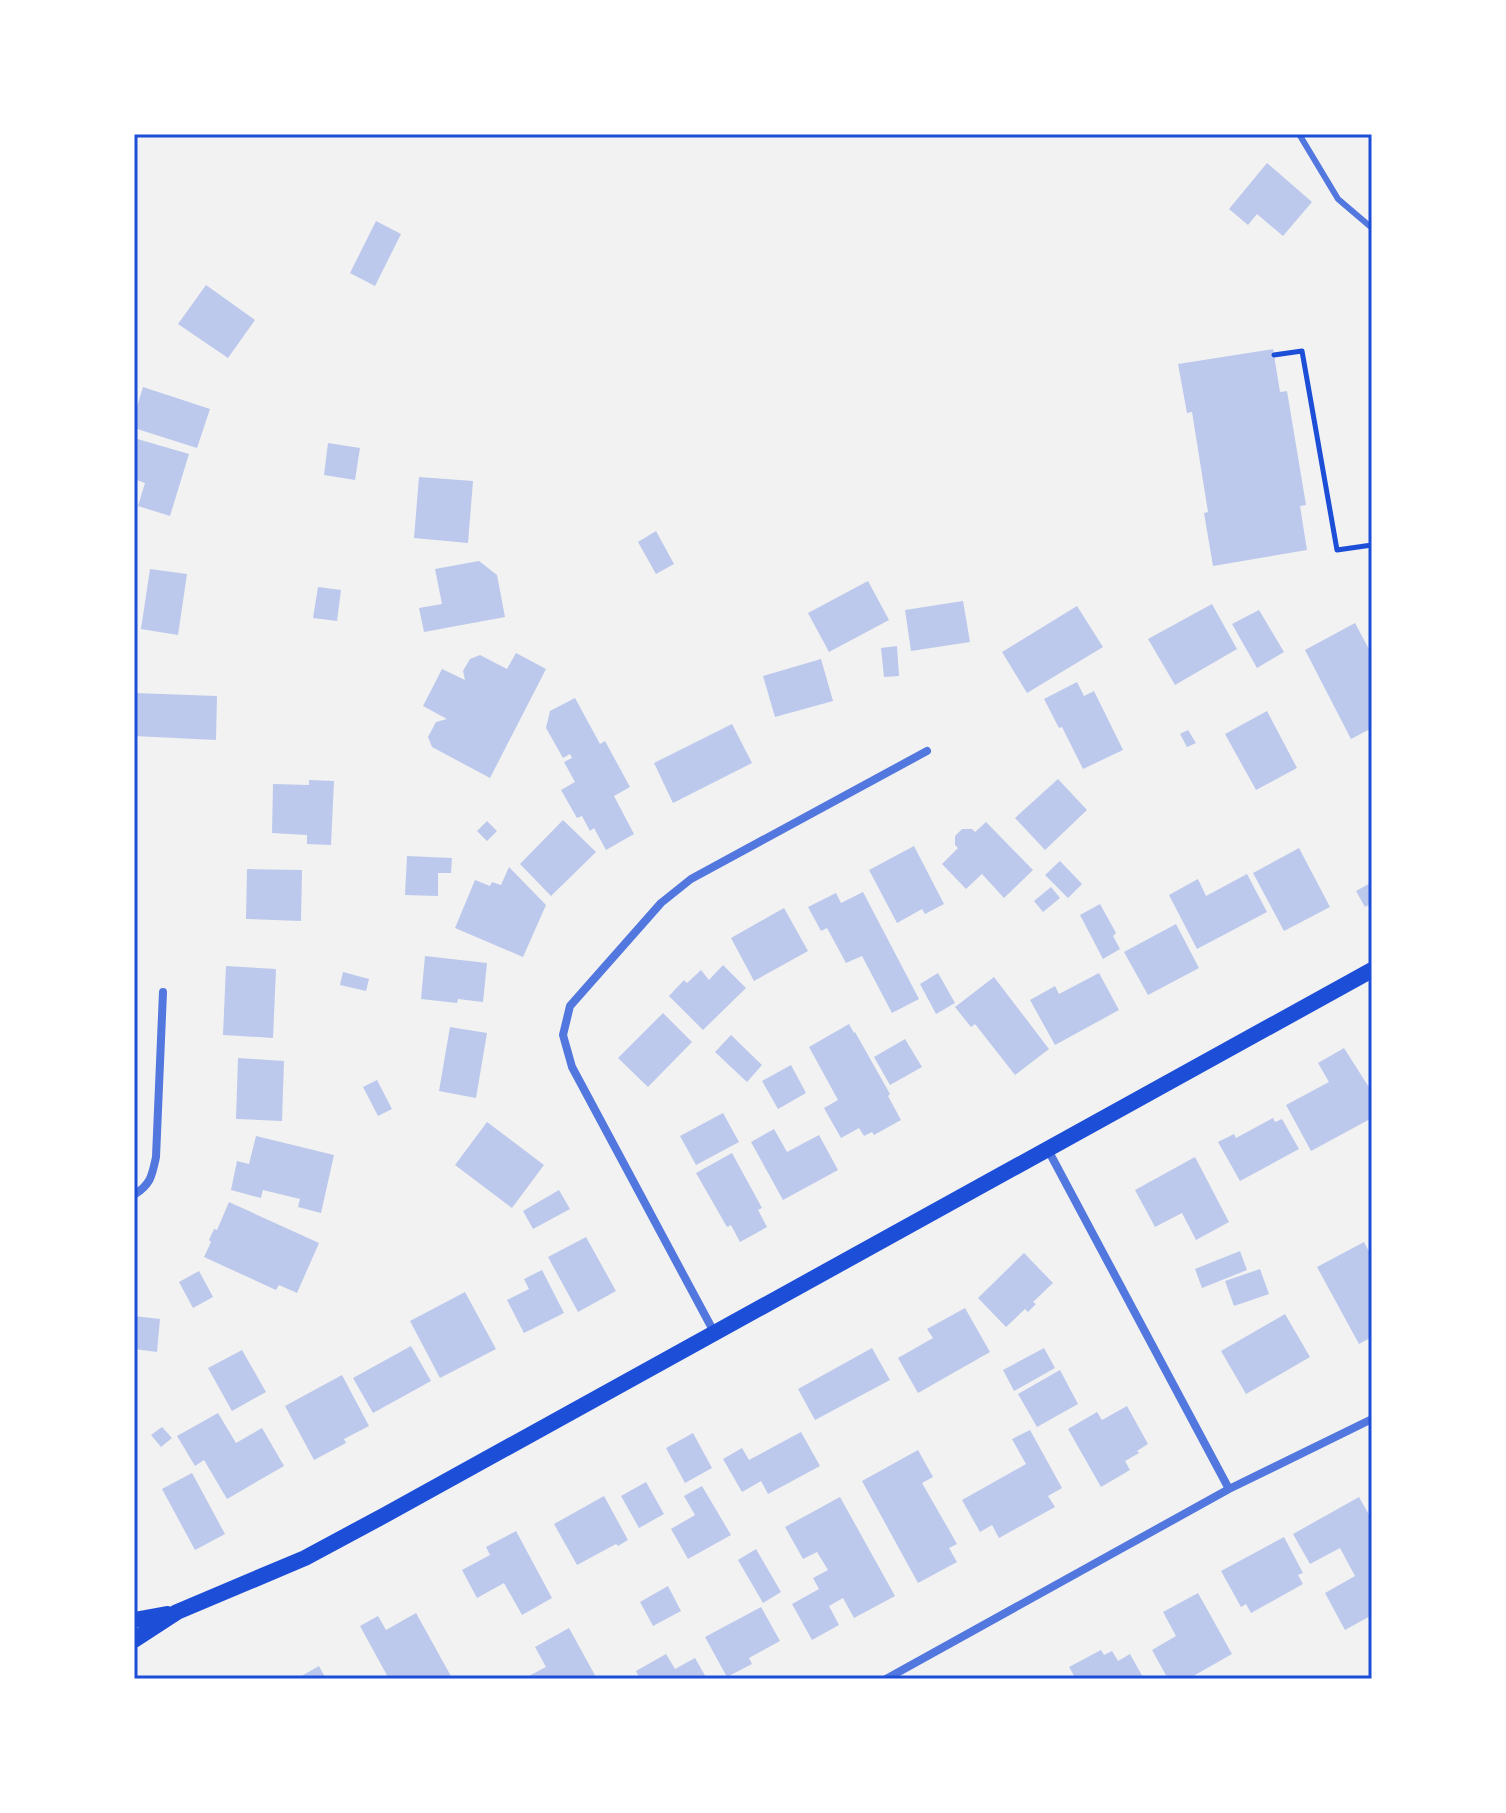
<svg xmlns="http://www.w3.org/2000/svg" width="1506" height="1813" font-family="Signika,sans-serif">
<rect width="100%" height="100%" fill="#f2f2f2"/>
<path fill="#bdc9ec" d="M1267,163L1312,202L1283,236L1257,214L1248,225L1229,209Z
M376,221L401,234L375,286L350,273Z
M206,285L255,320L228,358L178,324Z
M1273,349L1280,392L1287,391L1306,505L1300,506L1307,550L1213,566L1204,513L1208,512L1192,412L1187,413L1178,364Z
M143,387L210,409L197,448L134,428V417Z
M134,438L189,454L170,516L138,506L145,483L134,479Z
M328,443L360,448L355,480L324,475Z
M419,477L473,481L468,543L414,538Z
M656,531L674,564L656,574L638,542Z
M479,561L497,575L505,617L424,632L419,608L442,604L435,569Z
M150,569L187,574L178,635L141,629Z
M868,581L889,620L829,652L808,613Z
M318,587L341,590L337,621L313,618Z
M963,601L970,642L911,651L905,610Z
M1212,604L1237,649L1175,685L1148,639Z
M1077,606L1103,647L1027,693L1002,652Z
M1259,610L1284,652L1257,668L1232,624Z
M1355,623L1372,655V728L1351,739L1305,650Z
M897,646L899,676L884,677L881,648Z
M516,653L546,669L490,778L432,747L428,737L436,722L447,719L423,706L442,669L465,680L463,671L470,659L480,655L507,669Z
M821,659L833,701L775,717L763,676Z
M1077,682L1084,696L1094,691L1123,750L1083,769L1062,727L1059,728L1044,699Z
M134,693L217,696L216,740L134,736Z
M575,698L600,744L605,741L630,787L614,796L634,834L606,850L594,828L590,831L582,816L577,818L561,790L575,782L564,762L572,758L570,754L563,758L546,728L550,711Z
M1267,711L1297,768L1256,790L1225,734Z
M732,724L752,763L673,803L654,763Z
M1188,730L1196,743L1187,747L1180,734Z
M1058,779L1087,810L1045,850L1015,818Z
M309,780L334,781L331,845L307,844V835L272,833L273,784L309,785Z
M563,820L596,852L551,896L520,864Z
M487,821L497,831L487,841L477,831Z
M986,822L1033,870L1004,898L982,874L966,889L942,864L958,848L955,845V836L962,829H972L975,832Z
M914,846L944,904L925,914L922,909L897,923L869,870Z
M1299,848L1330,907L1284,931L1253,873Z
M407,856L452,858L451,873H438V896L405,895Z
M1060,861L1082,884L1068,898L1045,875Z
M509,867L546,905L523,957L455,928L475,880L490,886L492,882L501,885Z
M247,869L302,870L301,921L246,919Z
M1247,874L1267,912L1197,949L1169,895L1198,879L1206,896Z
M1372,882V903L1365,907L1356,891Z
M1051,887L1060,898L1043,912L1034,901Z
M863,892L919,999L892,1013L862,956L846,963L827,928L821,931L808,907L836,893L841,903Z
M1100,904L1116,933L1113,936L1120,949L1103,959L1080,915Z
M784,908L808,951L754,981L731,938Z
M1176,924L1199,968L1148,995L1124,952Z
M425,956L487,963L483,1002L458,999L457,1003L421,999Z
M723,965L746,988L703,1030L669,996L684,980L687,983L701,970L709,980Z
M226,966L276,969L273,1038L223,1035Z
M343,972L369,979L366,991L340,985Z
M938,973L955,1003L936,1014L920,984Z
M1099,973L1119,1010L1055,1045L1030,1000L1055,986L1059,994Z
M994,977L1049,1049L1015,1075L975,1024L971,1027L955,1007Z
M663,1013L692,1042L648,1087L618,1058Z
M849,1024L854,1033L855,1032L890,1094L888,1096L901,1120L874,1135L872,1132L864,1136L859,1128L841,1138L824,1108L838,1100L809,1047Z
M450,1027L487,1033L476,1098L439,1091Z
M731,1035L762,1065L747,1082L715,1052Z
M905,1039L922,1067L890,1085L874,1057Z
M1344,1048L1372,1092V1118L1311,1151L1286,1105L1329,1082L1318,1063Z
M238,1058L284,1061L282,1121L236,1119Z
M791,1065L806,1093L778,1109L762,1081Z
M377,1080L392,1109L378,1116L363,1087Z
M723,1113L739,1142L696,1165L680,1136Z
M1273,1118L1275,1122L1282,1119L1299,1149L1240,1181L1218,1142L1234,1134L1236,1138Z
M487,1122L544,1165L512,1208L455,1165Z
M774,1129L787,1152L819,1135L838,1170L783,1200L751,1142Z
M256,1136L334,1155L321,1213L298,1207L300,1199L263,1190L261,1198L231,1190L237,1161L249,1164Z
M732,1153L762,1208L758,1210L767,1227L740,1242L731,1225L727,1227L696,1173Z
M1195,1157L1229,1222L1196,1240L1182,1213L1155,1227L1135,1190Z
M559,1190L570,1209L533,1229L523,1211Z
M229,1202L319,1243L297,1293L279,1285L276,1290L204,1257L211,1242L209,1240L214,1229L217,1230Z
M586,1237L616,1291L578,1312L548,1257Z
M1364,1242L1372,1257V1337L1359,1344L1317,1267Z
M1240,1251L1247,1270L1202,1288L1195,1269Z
M1024,1253L1053,1283L1033,1302L1036,1304L1028,1312L1025,1309L1006,1327L978,1298Z
M1260,1269L1269,1294L1234,1306L1225,1281Z
M542,1270L564,1313L524,1333L507,1300L529,1289L524,1279Z
M199,1271L213,1297L193,1308L179,1282Z
M465,1292L496,1349L440,1378L410,1321Z
M965,1308L990,1352L918,1393L898,1358L933,1338L927,1329Z
M1285,1314L1310,1357L1246,1394L1221,1351Z
M134,1316L160,1319L157,1352L134,1349Z
M411,1346L431,1381L373,1413L353,1378Z
M872,1348L890,1380L815,1420L798,1389Z
M1044,1348L1055,1368L1014,1391L1003,1370Z
M242,1350L266,1392L232,1411L208,1368Z
M1060,1370L1078,1404L1037,1427L1018,1394Z
M342,1375L369,1426L344,1439L346,1443L314,1460L285,1406Z
M1127,1406L1148,1444L1137,1451L1139,1453L1125,1461L1130,1470L1101,1487L1068,1429L1097,1412L1102,1420Z
M218,1413L236,1443L262,1428L284,1466L227,1499L204,1460L195,1466L177,1436Z
M162,1427L172,1438L161,1447L151,1435Z
M1030,1430L1062,1488L1048,1496L1055,1507L999,1538L992,1525L980,1532L962,1500L1026,1464L1012,1439Z
M801,1432L820,1466L768,1494L761,1481L742,1492L723,1459L742,1448L749,1460Z
M693,1433L712,1468L685,1483L666,1448Z
M918,1450L933,1477L922,1483L957,1544L949,1548L957,1562L918,1583L862,1481Z
M192,1473L225,1534L195,1550L162,1489Z
M646,1482L664,1514L639,1528L621,1496Z
M702,1486L731,1535L688,1559L671,1529L695,1515L684,1496Z
M604,1496L628,1540L618,1546L616,1544L577,1565L554,1524Z
M840,1497L895,1596L854,1618L843,1598L829,1606L839,1625L812,1640L792,1604L819,1589L813,1578L828,1570L817,1552L803,1559L785,1527Z
M1359,1497L1372,1520V1615L1345,1630L1325,1593L1355,1576L1340,1548L1310,1564L1293,1534Z
M516,1531L552,1598L522,1615L504,1583L477,1598L462,1570L490,1555L486,1547Z
M1284,1537L1303,1573L1298,1575L1303,1584L1251,1613L1246,1604L1241,1607L1221,1571Z
M756,1549L781,1592L763,1603L738,1560Z
M668,1586L681,1611L653,1626L640,1602Z
M1198,1593L1232,1654L1188,1679H1168L1152,1650L1176,1636L1163,1612Z
M761,1607L780,1641L749,1658L752,1664L727,1677L705,1637Z
M416,1613L452,1678L449,1679H389L360,1626L378,1616L386,1630Z
M569,1628L597,1679H523L546,1667L535,1647Z
M1101,1650L1104,1655L1112,1651L1118,1661L1130,1654L1144,1679H1076L1069,1667Z
M666,1654L675,1669L695,1658L707,1679H640L636,1671Z
M319,1666L326,1679H296Z"/>
<g fill="none" stroke-linecap="round" stroke-linejoin="round">
<path stroke="#1d4ed8" stroke-width="5" d="M1274,355L1302,351L1337,550L1372,545"/>
<path stroke="#5277de" stroke-width="6" d="M1299,134L1338,199L1372,228"/>
<path stroke="#5277de" stroke-width="8" d="M1047,1148L1229,1489
M134,1195C151,1184 152,1176 156,1157L163,992
M714,1332L572,1067L563,1035L570,1006L661,903L691,879L927,751
M886,1679L1229,1489L1372,1419"/>
<path stroke="#1d4ed8" stroke-width="16" d="M134,1620L167,1614
M134,1640L177,1612L305,1558L385,1515L1372,970"/>
</g>
<rect width="1506" height="1813" fill="none" stroke="#ffffff" stroke-width="272"/>
<rect x="136" y="136" width="1234" height="1541" fill="none" stroke="#1d4ed8" stroke-width="3"/>
</svg>
